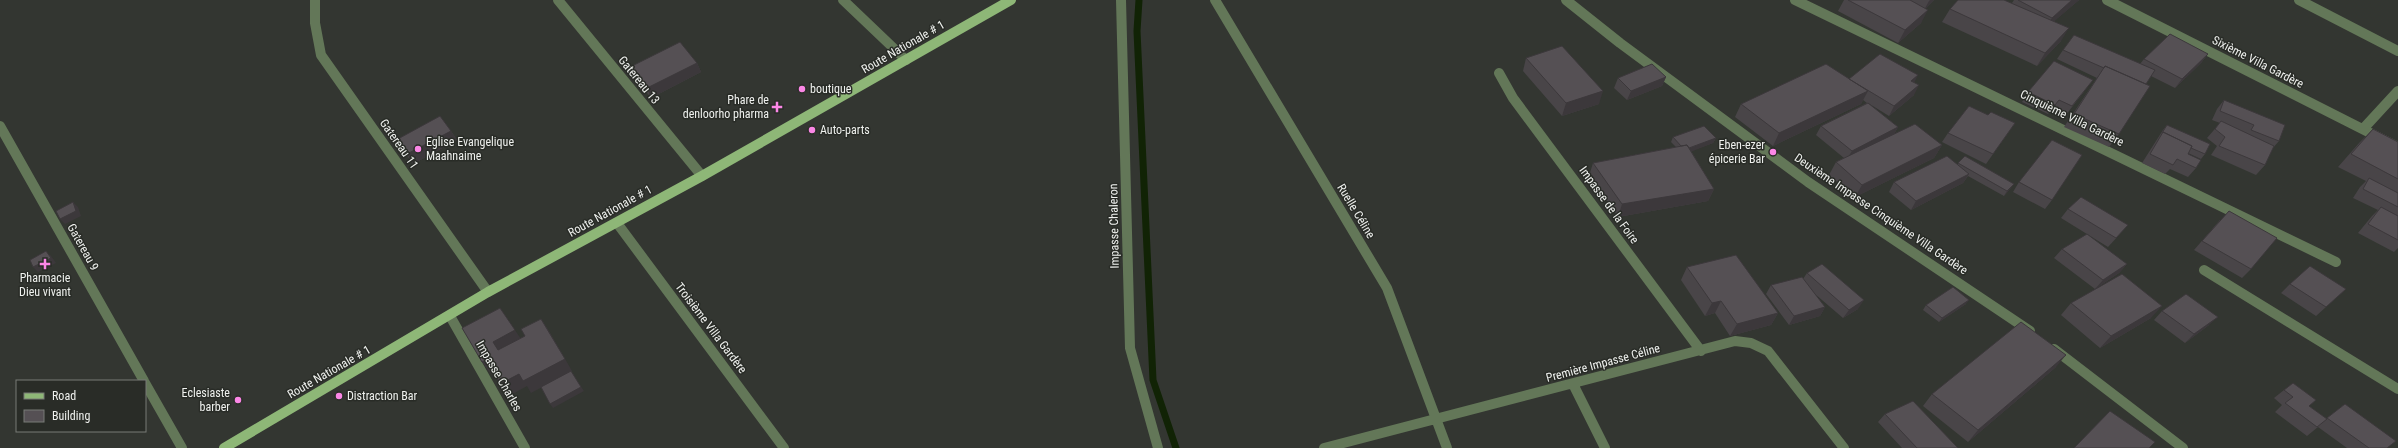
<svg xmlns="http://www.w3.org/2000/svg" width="2398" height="448" font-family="'Roboto Condensed',sans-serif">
<rect width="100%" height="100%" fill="#333631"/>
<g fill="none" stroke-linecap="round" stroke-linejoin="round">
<path stroke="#112305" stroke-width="7" d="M1139,0L1137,31L1153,380L1176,448"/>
<path stroke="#637758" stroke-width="10" d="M315,0V23L321,55L488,292
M558,0L702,176
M843,0L906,60
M1121,0L1130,348L1158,448
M1215,0L1387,288L1447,448
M1566,0L1620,43L1808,182L2030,331
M1795,0L2336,262
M2107,0L2398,147
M2299,0L2398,51
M1499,73L1513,98L1701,351
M0,126L144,381
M2363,129L2398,91
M617,223L784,448
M2204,270L2398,389
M450,316L525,448
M2054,349L2183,448
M145,383L182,448
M1573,384L1605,448
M1324,448L1735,341L1751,343L1768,351L1844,448"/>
<path stroke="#8eb777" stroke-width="10" d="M224,448L488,292L702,176L1011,0"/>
</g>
<path fill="#494548" d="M1844,0H1934L1926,8L1921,23L1898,43L1838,11Z
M2014,0H2079L2054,21L2061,41L2037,66L1942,22L1950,9L2012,3Z
M2063,50L2140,64L2144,59L2208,54L2201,63L2175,88L2151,76L2146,84L2119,134L2109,147L2064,127L2097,78L2057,59Z
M1526,58L1599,104L1562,116L1523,71Z
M697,63L701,72L651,98L634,76L630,67Z
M1666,77L1662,86L1627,100L1614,88L1618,78Z
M1914,82V95L1889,116L1868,103L1898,127L1894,134L1942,145L1934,158L1855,197L1829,175L1836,162L1844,158L1816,135L1821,126L1867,103L1863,100L1861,104L1773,146L1735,117L1741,104Z
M2086,89L2065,116L2052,109L2048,114L2022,102L2028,92Z
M2224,100L2279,141L2272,149L2265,165L2256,175L2211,155L2217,146L2207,138L2220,123L2212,120L2217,109Z
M1988,115L2015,123L1986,164L1942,142L1948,133Z
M2167,125L2205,154L2201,159L2188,153L2196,168L2188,177L2170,169L2165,174L2142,163L2163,130Z
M2373,129L2398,142V248L2394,252L2358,233L2372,216L2378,210L2353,198L2360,187L2366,181L2338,167L2360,142Z
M451,131L457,140L413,164L396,140Z
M1673,137L1716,138L1713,143L1691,151L1714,189L1708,201L1618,217L1589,176L1593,163L1676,147L1671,142Z
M1958,163L2014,184L2004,196L1968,176L1963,183L1911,210L1889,192L1894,182L1958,164Z
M2019,182L2052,200L2045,209L2013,192Z
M2068,209L2120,234L2108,247L2061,218Z
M2220,220L2251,269L2242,278L2194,250Z
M2062,249L2127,264L2119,273L2095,289L2054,258Z
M1687,267L1778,313L1771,325L1730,336L1715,313L1705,316L1681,280Z
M1807,273L1858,309L1843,318L1815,294L1825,307L1820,316L1789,325L1766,294L1771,285L1803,279Z
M2290,284L2346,289L2316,316L2281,293Z
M2071,303L2151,318L2100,348L2061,315Z
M1966,304L1939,322L1923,310L1926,305Z
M2162,311L2209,325L2185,343L2154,320Z
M2056,367L1968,442L1923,406L1932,394Z
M2284,390L2309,406L2326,419L2345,404L2387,448H2347L2318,427L2307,436L2275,412L2282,405L2274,398Z
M1885,414L1958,448H1902L1878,422Z"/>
<path fill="#3c383b" d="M1930,0H1934L1924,10L1929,1Z
M2072,0H2079L2043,31L2052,18Z
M1928,10L1921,23L1898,43L1905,30Z
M2069,28L2061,41L2037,66L2045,53Z
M2208,54L2201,63L2175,88L2182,79Z
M697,63L701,72L651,98L647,88Z
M1918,75L1913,85L1911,81Z
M1666,77L1662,86L1627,100L1631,91Z
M1919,85L1914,95L1889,116L1894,106Z
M1603,91L1599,104L1562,116L1566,103Z
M1868,91L1861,104L1773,146L1779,133Z
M1898,127L1893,136L1846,160L1852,151Z
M451,131L457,140L413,164L407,154Z
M1716,138L1713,143L1683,155L1685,150Z
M1942,145L1934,158L1855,197L1862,185Z
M1969,174L1963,183L1911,210L1916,201Z
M2014,184L2010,189L2004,196L2007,191Z
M1714,189L1708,201L1618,217L1622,204Z
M73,202L78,207L81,216L65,224L60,219Z
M46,251L51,256L56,263L38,272L33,267Z
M2127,264L2119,273L2095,289L2103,280Z
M1864,300L1858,309L1843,318L1849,310Z
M1969,300L1966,304L1939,322L1942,318Z
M1721,301L1715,313L1705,316L1712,303Z
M2162,306L2151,318L2100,348L2111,336Z
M1825,307L1820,316L1789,325L1794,316Z
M500,308L523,342L501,354L493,342Z
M1778,313L1771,325L1730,336L1737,324Z
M2218,317L2209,325L2185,343L2194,334Z
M541,319L549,331L572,371L571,372L584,391L553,408L550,404L571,372L531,393L527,386L509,396L500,384L519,374Z
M2066,355L2056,367L1968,442L1978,430Z
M487,359L496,371L491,374L482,362Z"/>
<path fill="#555054" stroke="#3c383b" d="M1848,0H1910L1928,10L1905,30Z
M1958,0H2004L2069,28L2045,53L1950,9Z
M2018,0H2072L2052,18Z
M2170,34L2208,54L2182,79L2144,59Z
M2074,35L2155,70L2146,84L2105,66L2104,68L2063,50Z
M680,42L697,63L647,88L630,67Z
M1562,46L1603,91L1566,103L1526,58Z
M1880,54L1918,75L1911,81L1919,85L1894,106L1849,79Z
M2054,61L2093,80L2072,106L2059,100L2055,105L2028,92Z
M1652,64L1666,77L1631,91L1618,78Z
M1826,64L1868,91L1779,133L1741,104Z
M2105,66L2150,86L2119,134L2074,114Z
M2224,100L2285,125L2279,141L2251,130L2254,125L2220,111Z
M1868,103L1898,127L1852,151L1821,126Z
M1969,106L1988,115L1991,112L2015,123L1993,154L1948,133Z
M440,116L451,131L407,154L396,140Z
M2221,121L2274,146L2265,165L2219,146L2225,137L2215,129Z
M1915,124L1942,145L1862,185L1836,162Z
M2167,125L2210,144L2205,154L2191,148L2192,146L2163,132L2162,133Z
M1704,126L1716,138L1689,148L1687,145L1681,146L1673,137Z
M2373,129L2398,142V179L2351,154Z
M2163,132L2192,146L2188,154L2201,160L2196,168L2177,159L2173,165L2150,154Z
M2052,140L2082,155L2052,200L2019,182Z
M1687,145L1714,189L1622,204L1593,163Z
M1947,156L1969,174L1916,201L1894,182Z
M1965,156L2014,184L2007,191L1958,163Z
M2369,178L2398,193V207L2363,189Z
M2081,197L2128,225L2116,238L2068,209Z
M73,202L76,211L60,219L56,211Z
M2381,207L2398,216V240L2368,224Z
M2229,211L2277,238L2251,269L2202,241Z
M2087,234L2127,264L2103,280L2062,249Z
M46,251L51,258L33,267L30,260Z
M1736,255L1778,313L1737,324L1721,301L1712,303L1687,267Z
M1822,264L1864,300L1849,310L1807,273Z
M2310,266L2346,289L2326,307L2290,284Z
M2122,274L2162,306L2111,336L2071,303Z
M1802,277L1825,307L1794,316L1771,285Z
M1953,287L1969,300L1942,318L1926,305Z
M2186,294L2218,317L2194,334L2162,311Z
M500,308L515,330L493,342L498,350L525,336L521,329L541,319L565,359L523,381L519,374L500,384L487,359L482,362L462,328Z
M2021,322L2066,355L1978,430L1932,394Z
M571,371L581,387L550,404L541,387Z
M2293,383L2316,400L2309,406L2327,419L2317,427L2285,403L2293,397L2284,390Z
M1913,401L1958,448H1917L1885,414Z
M2345,404L2396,441L2387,448H2369L2327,418Z
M2110,411L2155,442L2149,448H2074Z"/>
<g fill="#fb87e6" stroke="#292c27" stroke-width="1.5">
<circle cx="802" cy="89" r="4"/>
<path d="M775 101h4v4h4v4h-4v4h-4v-4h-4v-4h4z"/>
<circle cx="812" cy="130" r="4"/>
<circle cx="418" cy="149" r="4"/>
<circle cx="1773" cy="152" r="4"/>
<path d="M43 258h4v4h4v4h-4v4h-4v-4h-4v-4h4z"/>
<circle cx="339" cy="396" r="4"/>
<circle cx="238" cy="400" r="4"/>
</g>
<g text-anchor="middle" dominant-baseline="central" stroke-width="3" stroke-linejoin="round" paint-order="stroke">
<g font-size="12" fill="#eff1ee" stroke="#292c27">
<text transform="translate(903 47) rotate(-30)">Route Nationale # 1</text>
<text transform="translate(2258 62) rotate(27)">Sixième Villa Gardère</text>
<text transform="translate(639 80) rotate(51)">Gatereau 13</text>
<text transform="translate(2072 118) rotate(26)">Cinquième Villa Gardère</text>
<text transform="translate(399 144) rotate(55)">Gatereau 11</text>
<text transform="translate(1609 205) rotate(54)">Impasse de la Foire</text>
<text transform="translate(610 211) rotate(-29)">Route Nationale # 1</text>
<text transform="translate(1356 211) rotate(59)">Ruelle Céline</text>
<text transform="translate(1881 214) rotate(34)">Deuxième Impasse Cinquième Villa Gardère</text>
<text transform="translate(1114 226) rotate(-91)">Impasse Chaleron</text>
<text transform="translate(83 247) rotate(61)">Gatereau 9</text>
<text transform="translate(711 328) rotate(53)">Troisième Villa Gardère</text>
<text transform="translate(1603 363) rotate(-15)">Première Impasse Céline</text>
<text transform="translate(329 372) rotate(-30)">Route Nationale # 1</text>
<text transform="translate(499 376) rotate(60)">Impasse Charles</text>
</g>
<g font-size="12" fill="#eff1ee" stroke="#292c27" text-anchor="start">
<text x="810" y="89">boutique</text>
<text x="769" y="100" text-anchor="end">Phare de<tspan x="769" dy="14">denloorho pharma</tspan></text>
<text x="820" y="130">Auto-parts</text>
<text x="426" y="142">Eglise Evangelique<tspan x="426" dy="14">Maahnaime</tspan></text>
<text x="1765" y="145" text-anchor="end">Eben-ezer<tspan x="1765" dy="14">épicerie Bar</tspan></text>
<text x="45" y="278" text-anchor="middle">Pharmacie<tspan x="45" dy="14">Dieu vivant</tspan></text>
<text x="230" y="393" text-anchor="end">Eclesiaste<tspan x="230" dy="14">barber</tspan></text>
<text x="347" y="396">Distraction Bar</text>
</g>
</g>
<rect x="16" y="380" width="130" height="52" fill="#292c27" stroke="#787b77"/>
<rect x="24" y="393" width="20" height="6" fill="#8eb777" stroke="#787b77"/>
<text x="52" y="400" font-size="12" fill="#eff1ee">Road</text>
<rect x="24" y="410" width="20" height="12" fill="#555054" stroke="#787b77"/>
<text x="52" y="420" font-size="12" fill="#eff1ee">Building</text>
</svg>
